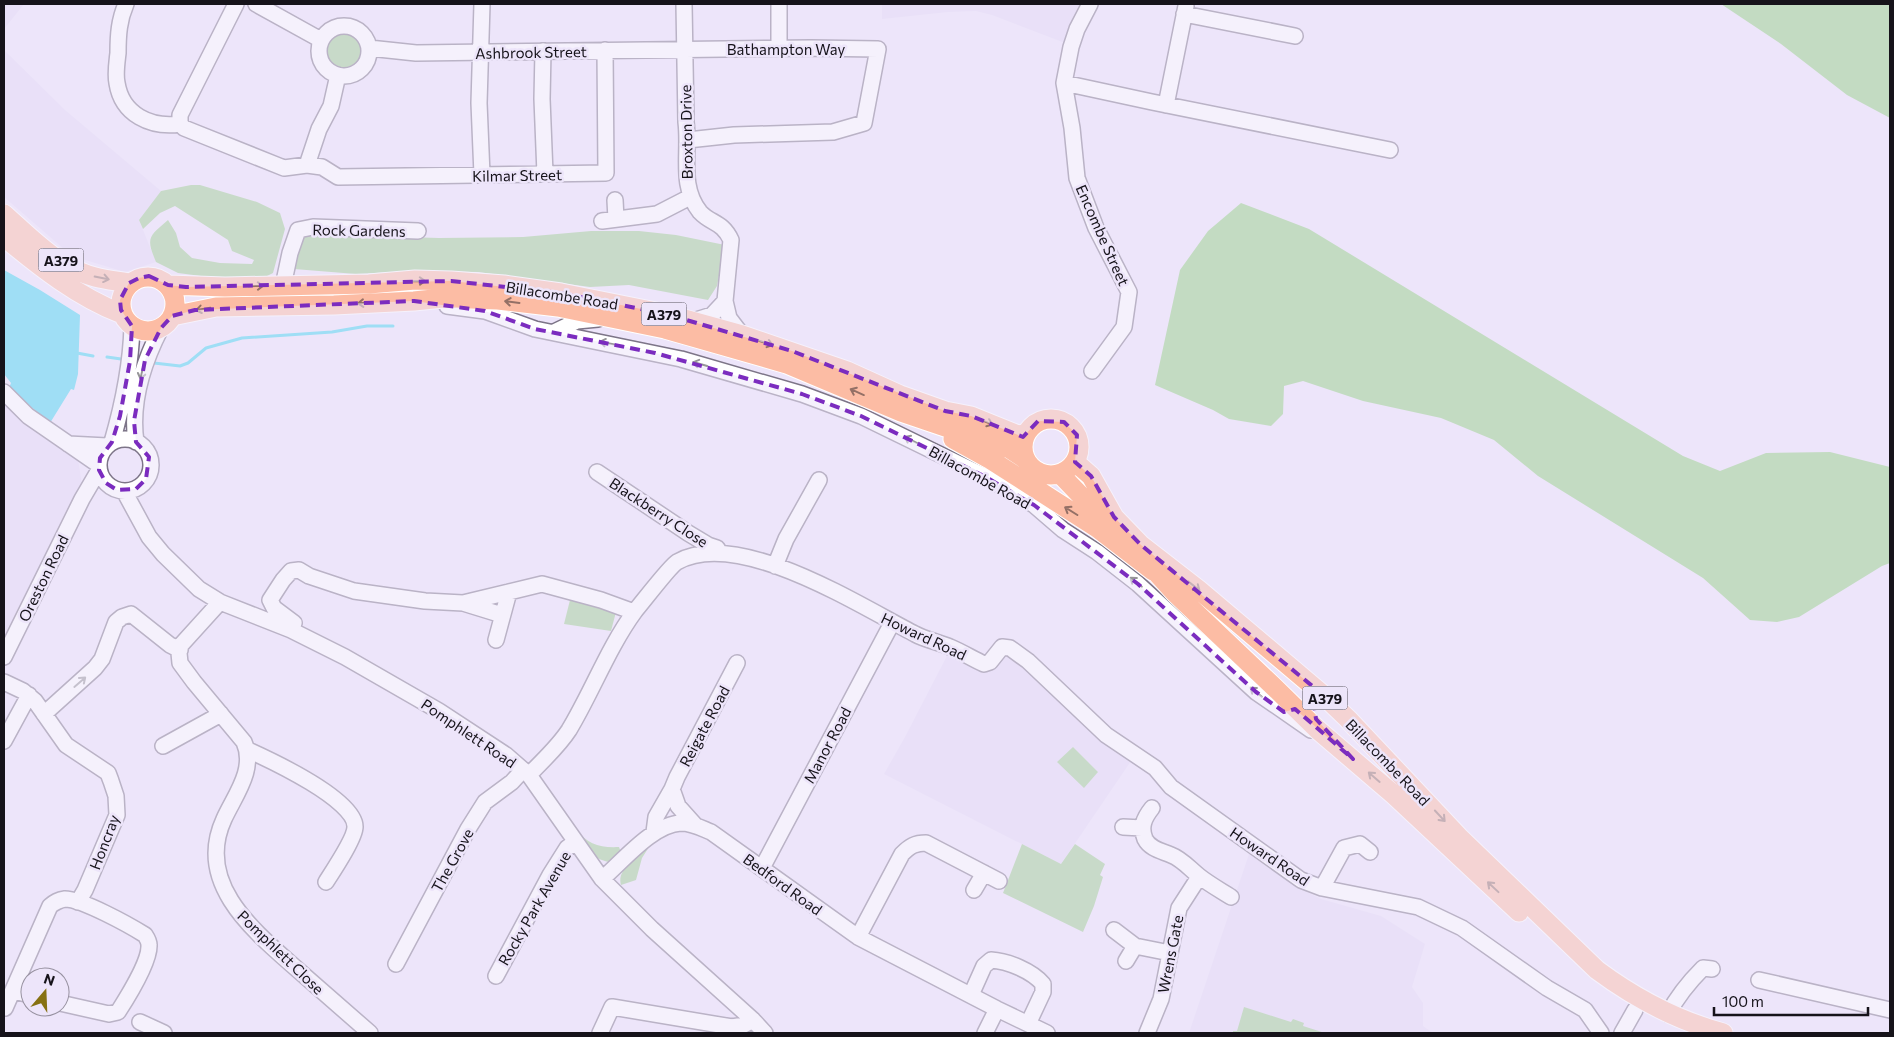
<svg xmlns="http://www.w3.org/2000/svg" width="1894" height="1037" font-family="Commissioner,sans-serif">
<rect width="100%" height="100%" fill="#ede5fa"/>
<path fill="#e4daf6" d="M4,4H24L4,29Z
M882,4H1084L1065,43L992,15L976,11L948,12L882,19Z
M4,50L65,110L161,191L139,220L156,262L125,272L72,256L4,197Z
M4,398L78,459L82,485L4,637Z
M950,650L986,669L999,654L1010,653L1095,735L1131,761L1061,864L884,774L905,737Z
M1250,851L1307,892L1321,899L1381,916L1425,944L1412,987L1423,1003V1026L1433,1033H1189Z"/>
<path fill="#9ccd8e" d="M323 50a20 20 0 1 1 40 0a20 20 0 1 1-40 0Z
M191,185H200L257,202L280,213L285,229L273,273L259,280L201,276L178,273L156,262C146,238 148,237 168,220L176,233L180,247L192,258L220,263L252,264L254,260L232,251L228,240L175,206L160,213L143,229L139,220L161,191Z
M591,231H639L676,235L725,245L717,286L708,300L629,285L590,287L478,272L412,271L356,274L294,269C295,256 298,244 307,234L439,238L523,237Z
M571,596L616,612L611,631L564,624Z
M1073,747L1098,772L1084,788L1057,762Z
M575,829C588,844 599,848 619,847L622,855L610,862C591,860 585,844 575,829Z
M1022,844L1061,864L1075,844L1105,864L1100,875L1103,877L1094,906L1083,932L1003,893Z
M649,847L642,858L636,880L621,885C616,869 639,856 649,847Z
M1244,1007L1291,1022L1293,1019L1304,1023L1303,1026L1325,1033H1233V1031H1237Z"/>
<path fill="#91cf7f" d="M1721,4H1890V118L1847,95L1781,44Z
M1241,203L1309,229L1683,456L1720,471L1766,453L1830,452L1890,467V563L1882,566L1799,617L1777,622L1750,620L1703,578L1538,476L1494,440L1441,418L1363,401L1303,381L1284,386L1283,414L1271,426L1229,419L1213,410L1155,385L1180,270L1208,231Z"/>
<path fill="#40d5f0" d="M4,270L40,290L80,315L78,374L74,390L71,389L50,423L9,388L11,383L4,374Z"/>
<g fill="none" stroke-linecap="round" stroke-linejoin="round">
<path stroke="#40d5f0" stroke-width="3" d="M77,353L93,356
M107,357L121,359
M154,363L180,366L188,363L206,348L242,338L332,332L367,326H393"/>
<defs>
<path id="minor" d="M126,4C119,20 118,35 118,53C117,62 115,74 117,83C122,115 151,128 180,124
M236,4L180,115V124L184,128L284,168L307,165L322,167L338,177L606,173L605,50
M256,4L321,40
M684,4L686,122C690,153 679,186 700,212C711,224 722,221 731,240L725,301L729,318L742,335
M779,4V48
M1090,4L1077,29L1071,47L1064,83L1072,128L1077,178L1096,228L1129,292L1124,327L1092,371
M1184,14L1295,36
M319 51a25 25 0 1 1 50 0a25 25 0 1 1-50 0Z
M369,48L416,53L811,48L878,49L864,123L833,132L734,135L688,140
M543,51L542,99L545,174
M1064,83L1152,102L1390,150
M1166,105L1186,6
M307,165L319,129L331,106L338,75
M482,175L479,103L482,4
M615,200L616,219
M602,221L657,214L690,197
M283,286L290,253L298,230L313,227L418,231
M447,306L485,311L535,329L681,359L802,394L861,416L984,476L1034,505L1063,530L1097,552L1138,584L1256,692L1311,730
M693,321L712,315L725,301
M554,332L577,321L598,319
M4,392L28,416L99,465
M99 465a26 26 0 1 1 52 0a26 26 0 1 1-52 0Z
M112,442C123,404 131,366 132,326
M136,442C130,402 143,363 161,328
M68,444L107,446
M597,472L688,533L708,545L717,548L720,553
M124,491L149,537L163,554L199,589L220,602L291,630L345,657L439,711L506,755L529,775L602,879L652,929L753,1020L765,1033
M775,566L786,539L819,480
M220,602L181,645L179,653L180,663L194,682L244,742C256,769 235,795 224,819C194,884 255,932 298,970C322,991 346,1012 370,1033
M463,603L502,615
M291,630L294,623L274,608L270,600L283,580L291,571L299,570L309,576L354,591L425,601L463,603L542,584L601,600L634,612
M496,640L509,592
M4,657L82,499L99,470
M4,682L23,691L35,701L66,745L108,773L111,781L116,796L117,815L85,890L78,902
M44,714L95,668L102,659L116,622L122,617L131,614L170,645L180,650
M4,741L29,695
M163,746L221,714
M248,750C270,760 356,800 355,827C355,838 333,871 326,882
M529,775C542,761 558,747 569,730C592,692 608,648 635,611C642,603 670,566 677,562C738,527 860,606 915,634C926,640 939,642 950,647C962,652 973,659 984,664L990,662L1002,647L1010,648L1028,661L1106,735L1155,768L1171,787L1301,880L1322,888L1418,907L1462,928L1547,988L1585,1010L1601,1033
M1152,808C1144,818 1140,827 1145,839C1150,849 1162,851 1171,855C1182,859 1190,869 1199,876C1209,884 1220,890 1231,897
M695,825L678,806L672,789L677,777L737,663
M1123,827L1142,828
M654,832L656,817L672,789
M762,868L892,623
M602,879C623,861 653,824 681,823C692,823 701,828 711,832L858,937L997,1009L1047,1033
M1322,888L1344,848L1360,844L1370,852
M974,890L984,873
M1114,930L1135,946L1170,953
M858,937L902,854C910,846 915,843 926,843L999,881
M1126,961L1135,946
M396,964L468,829L485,802L512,782L523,770
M496,976L550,875L567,848L575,842
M1759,980L1890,1010
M14,991L30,995
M971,995L984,966L991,960C1008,961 1032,971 1043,984V992L1028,1024
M5,1008L50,906C55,902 58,900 65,899C82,899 129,925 145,935C147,938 149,942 149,945C150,961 127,998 118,1012L109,1014L60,1003
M1668,1014C1677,997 1689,982 1703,968L1712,969
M140,1022L164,1033
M600,1033L612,1007L732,1027L744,1025L753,1020
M985,1033L997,1009
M1147,1033L1161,999L1179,908L1199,877
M1622,1033L1635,1010"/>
<path id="major" d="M4,214C30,237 59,268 95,277C106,280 118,281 129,283
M4,237C40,267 78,297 122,314
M121 304a27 27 0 1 1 54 0a27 27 0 1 1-54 0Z
M168,285L225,287L369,284L415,280L451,281L504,285L561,293L666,314L742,335L847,371L900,395L945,411L971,416L1018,435L1025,434
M172,316L216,307L334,305L414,301L443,298L498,300L558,307L665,329L787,364L901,412L1010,449L1025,459
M1023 447a28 28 0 1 1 56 0a28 28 0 1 1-56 0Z
M953,439L991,460L1097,528L1153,571
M1075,462L1091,476L1114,517L1141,545L1199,590L1322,694L1348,719L1459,837L1597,970C1636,999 1676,1020 1723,1033
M1060,474L1112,528
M1146,561L1175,593L1273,686L1318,730L1394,795L1519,912"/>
</defs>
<use href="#minor" stroke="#7d7588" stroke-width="18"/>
<use href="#major" stroke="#fff" stroke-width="21"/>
<use href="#minor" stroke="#fff" stroke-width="15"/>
<use href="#major" stroke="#fcbca4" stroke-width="19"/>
</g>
<defs><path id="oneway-shaft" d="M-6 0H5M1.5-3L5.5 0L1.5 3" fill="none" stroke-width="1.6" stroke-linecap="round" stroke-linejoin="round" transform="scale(1.25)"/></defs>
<g stroke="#947066">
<use href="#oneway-shaft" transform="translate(102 278) rotate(11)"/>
<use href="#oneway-shaft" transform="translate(418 281) rotate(-1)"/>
<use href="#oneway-shaft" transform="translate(256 286) rotate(-1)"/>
<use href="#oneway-shaft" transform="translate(512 302) rotate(-173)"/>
<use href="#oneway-shaft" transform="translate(365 303) rotate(177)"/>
<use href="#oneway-shaft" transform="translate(203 309) rotate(171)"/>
<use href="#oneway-shaft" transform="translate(766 343) rotate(18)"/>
<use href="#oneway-shaft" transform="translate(857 392) rotate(-156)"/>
<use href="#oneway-shaft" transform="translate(986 422) rotate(22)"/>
<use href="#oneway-shaft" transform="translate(1071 511) rotate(-148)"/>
<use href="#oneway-shaft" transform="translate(1194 586) rotate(38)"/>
<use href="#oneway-shaft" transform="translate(1374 777) rotate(-139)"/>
<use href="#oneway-shaft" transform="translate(1440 816) rotate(47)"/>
<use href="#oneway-shaft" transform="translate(1493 887) rotate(-137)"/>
</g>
<g stroke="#969598">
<use href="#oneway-shaft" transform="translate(607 343) rotate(-169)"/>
<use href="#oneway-shaft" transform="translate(700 364) rotate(-164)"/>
<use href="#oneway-shaft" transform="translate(142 372) rotate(103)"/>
<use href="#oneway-shaft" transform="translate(911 440) rotate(-153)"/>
<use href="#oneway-shaft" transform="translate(1136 582) rotate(-141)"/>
<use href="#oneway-shaft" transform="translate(80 682) rotate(-41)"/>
<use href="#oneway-shaft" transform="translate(1256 692) rotate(-141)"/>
</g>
<path d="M0 0H1894V1037H0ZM149,276L168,285L186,287L451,281L561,293L666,314L792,351L945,411L971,416L1023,437L1038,421L1064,422L1077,435L1075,462L1091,476L1114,517L1141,545L1322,694L1314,705L1316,719L1353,759L1295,709L1284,712L1256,692L1138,584L1034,505L984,476L861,416L802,394L655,353L535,329L485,311L414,301L195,310L172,316L161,328L145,360L134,421L136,442L149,457L146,479L136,489L117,490L106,483L99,470L100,458L112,442L120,416L130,361L132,326L121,310L120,300L129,283L139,278Z" fill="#ede5fa" fill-opacity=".55" fill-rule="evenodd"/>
<path fill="none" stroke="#7b2cbf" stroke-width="4" stroke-dasharray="10 6" stroke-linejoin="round" d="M149,276L168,285L186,287L451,281L561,293L666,314L792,351L945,411L971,416L1023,437L1038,421L1064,422L1077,435L1075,462L1091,476L1114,517L1141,545L1322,694L1314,705L1316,719L1353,759L1295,709L1284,712L1256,692L1138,584L1034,505L984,476L861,416L802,394L655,353L535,329L485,311L414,301L195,310L172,316L161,328L145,360L134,421L136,442L149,457L146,479L136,489L117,490L106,483L99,470L100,458L112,442L120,416L130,361L132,326L121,310L120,300L129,283L139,278Z"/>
<g text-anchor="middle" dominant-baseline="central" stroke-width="5" stroke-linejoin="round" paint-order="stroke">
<g fill="#ede5fa" stroke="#56525d" stroke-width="1">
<rect x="38.5" y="248.5" width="45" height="23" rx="4"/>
<rect x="641.5" y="302.5" width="45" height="23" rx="4"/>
<rect x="1302.5" y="686.5" width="45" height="23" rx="4"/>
</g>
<g font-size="14" font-weight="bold" fill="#16131a">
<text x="61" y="260">A379</text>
<text x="664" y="314">A379</text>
<text x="1325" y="698">A379</text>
</g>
<g font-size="15" fill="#16131a" stroke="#ede5fa">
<text x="786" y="49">Bathampton Way</text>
<text transform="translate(531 52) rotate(-1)">Ashbrook Street</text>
<text transform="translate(686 132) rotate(-91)">Broxton Drive</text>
<text transform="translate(517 175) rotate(-1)">Kilmar Street</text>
<text transform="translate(359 230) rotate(1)">Rock Gardens</text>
<text transform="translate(1103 235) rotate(66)">Encombe Street</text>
<text transform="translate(562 295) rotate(9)">Billacombe Road</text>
<text transform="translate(980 477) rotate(29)">Billacombe Road</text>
<text transform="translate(659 512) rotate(33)">Blackberry Close</text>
<text transform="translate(43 578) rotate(-64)">Oreston Road</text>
<text transform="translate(924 636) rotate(25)">Howard Road</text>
<text transform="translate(704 726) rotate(-62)">Reigate Road</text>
<text transform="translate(469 733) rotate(34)">Pomphlett Road</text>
<text transform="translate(827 745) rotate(-62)">Manor Road</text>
<text transform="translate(1388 762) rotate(46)">Billacombe Road</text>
<text transform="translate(104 842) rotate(-69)">Honcray</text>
<text transform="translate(1270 856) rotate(34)">Howard Road</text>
<text transform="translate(452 860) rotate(-61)">The Grove</text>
<text transform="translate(783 884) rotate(36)">Bedford Road</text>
<text transform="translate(534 908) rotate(-60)">Rocky Park Avenue</text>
<text transform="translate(281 952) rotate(44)">Pomphlett Close</text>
<text transform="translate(1170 954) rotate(-79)">Wrens Gate</text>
</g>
</g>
<rect width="1894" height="1037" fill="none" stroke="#16131a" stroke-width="10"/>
<g transform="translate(45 992) rotate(19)"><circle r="24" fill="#ede5fa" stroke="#9791a0"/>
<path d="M0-4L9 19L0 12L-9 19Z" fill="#877112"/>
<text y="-8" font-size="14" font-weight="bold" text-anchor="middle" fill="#16131a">N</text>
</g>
<path d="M1714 1007v8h154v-8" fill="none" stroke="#16131a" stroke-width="2.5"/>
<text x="1722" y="1007" font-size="15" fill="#16131a" stroke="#ede5fa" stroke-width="4" paint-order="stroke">100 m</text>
</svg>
